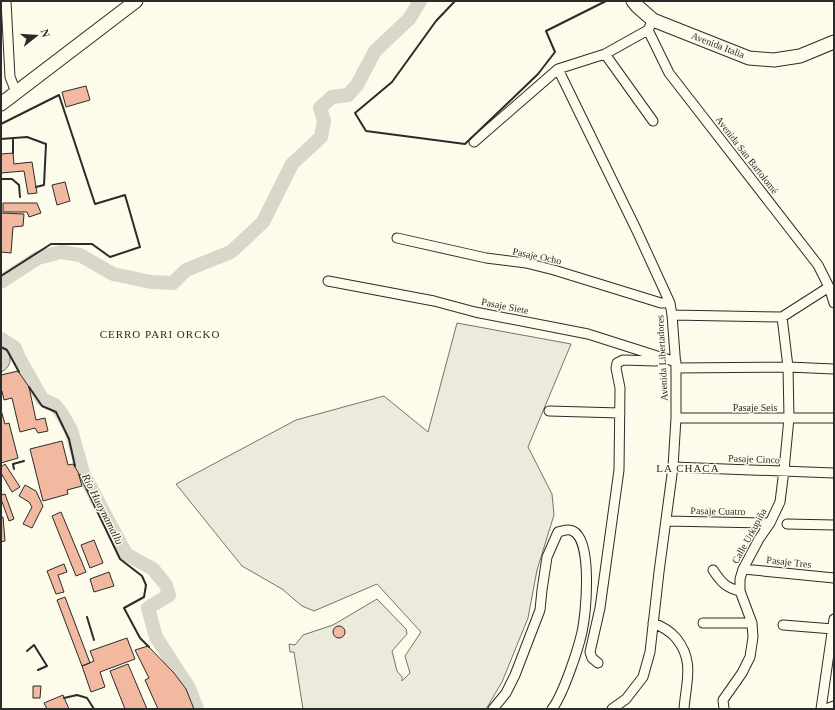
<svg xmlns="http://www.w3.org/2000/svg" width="835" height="710" font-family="'Times New Roman',serif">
<rect width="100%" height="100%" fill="#fdfbea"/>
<path fill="#ecebdb" stroke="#74746e" d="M457,323L571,344L528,447L552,494L554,515L537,570L528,618L502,682L486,709H303L294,652H290L289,644L295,645L303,635L333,625L377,599L406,629L407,634L392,651L397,671L402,677V681L410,673L405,656L421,632L377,584L314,611L302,606L282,589L242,566L176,484L296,420L384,396L428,432Z"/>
<path fill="#d8d7c9" stroke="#74746e" d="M1,347C13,352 13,367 1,372Z"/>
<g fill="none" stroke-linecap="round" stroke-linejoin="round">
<path stroke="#d8d7c9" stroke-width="14" d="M1,282L38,258L61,252L80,255L113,274L151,282L173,283L186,270L231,252L263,222L292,164L321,137L324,121L320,108L332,97L348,95L357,85L375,51L409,19L420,1
M1,339L15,348L19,358L42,399L55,405L62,414L71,430L83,473L126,554L153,569L166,585L169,595L148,608L156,637L189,688L197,709"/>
</g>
<path fill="#f2b8a0" stroke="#2b2b2b" d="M86,86L90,100L66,107L62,92Z
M13,153L14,164L32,162L37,193L28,194L24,171L1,173V154Z
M65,182L70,201L57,205L52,185Z
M3,203H37L41,213L29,217L27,212H3Z
M1,213L24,214L23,226L13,227L11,253L1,252Z
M18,371L29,387L36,420L45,418L48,431L38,433L35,428L20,432L12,398L4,400L2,391L1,392V375Z
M1,410L5,424L9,423L18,458L1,463Z
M62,441L68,465L73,464L78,472L82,486L67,490L68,494L43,501L30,449Z
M5,464L20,487L12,492L1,473V467Z
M25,485L36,491L43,506L32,528L23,524L32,507L29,502L19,496Z
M5,494L14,519L9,521L1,499V495Z
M61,512L86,572L76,576L52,516Z
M1,517H3L5,541L1,542Z
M94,540L103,563L90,568L81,545Z
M64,564L67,572L58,575L64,592L56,594L47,571Z
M109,572L114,586L94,592L90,579Z
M65,597L90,663L82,666L57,600Z
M333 632a6 6 0 1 1 12 0a6 6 0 1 1-12 0Z
M127,638L135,659L100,672L105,687L91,692L82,666L94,661L90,651Z
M148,646L174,673L186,689L194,709H158L145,680L149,678L135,650Z
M128,664L147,709H125L110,671Z
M33,686H41L40,698H33Z
M63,695L69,709H47L44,703Z"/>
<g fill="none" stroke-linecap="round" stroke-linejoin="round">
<defs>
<path id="minor" d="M6,1L10,77L16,92
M651,24L648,30L669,73L818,265L829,287L834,303
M605,54L653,121
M474,142L558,69
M397,238L486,258L526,263L554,270L661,303H670
M328,281L434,301L475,312L588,334L676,362
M672,315L782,317L829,287
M676,368L788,367L834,369
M549,411L620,413
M676,418H834
M673,467L834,473
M666,521L770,523
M787,524L834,525
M743,569L834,578
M713,570C721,582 726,588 740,591
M653,623C661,626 670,631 676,638C695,661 686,682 684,709
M703,623H752
M783,625L833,629
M598,663L592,658L590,652L600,608L619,470L620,388L616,368L617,363L623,360L655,361L661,360
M493,709L506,693L515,675L540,610L542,590L547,557L558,532C563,531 568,528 573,531C593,541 586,613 582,632C578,650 563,695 552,709
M612,709L626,699L643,677L650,652L659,572L673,467L676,418V368L672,315L670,303L637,231L558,69L605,54L648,30
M724,709L723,700L742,673L750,657L753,637L752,623L740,591V579L743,569L759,539L770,523L780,502L784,470L789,418L788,367L782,317
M821,709L834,619
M826,709L834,706"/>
<path id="highway" d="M633,1L637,6L653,20L749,58L774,60L800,56L834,42
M1,104L136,1"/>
</defs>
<use href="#minor" stroke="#2b2b2b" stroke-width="11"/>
<use href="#highway" stroke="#2b2b2b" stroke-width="15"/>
<use href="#minor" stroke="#fdfbea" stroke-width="9"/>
<use href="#highway" stroke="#fdfbea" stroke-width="13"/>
<path stroke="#2b2b2b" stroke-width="2" d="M455,1L436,21L392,82L355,113L366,131L465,144L538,74L555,52L546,31L606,1
M1,124L59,95L95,204L125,195L140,247L110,257L92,244H51L1,276
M13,138V153
M1,139L27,137L46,144L44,185L36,187
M1,179H12L19,185L20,197
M1,347L7,350L19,372
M29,387L42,406L56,412L69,439L75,466
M14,469L13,464L24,461
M80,475L120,559L142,576L146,585L144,597L124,608L140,638L149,647
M87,617L94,640
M27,651L34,645L47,666L38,670
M64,698L77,695L87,698L94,709"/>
</g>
<g text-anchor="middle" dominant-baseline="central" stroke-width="3" stroke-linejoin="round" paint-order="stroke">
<g font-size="10" fill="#2b2b2b" stroke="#fdfbea">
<text transform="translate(718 45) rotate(21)">Avenida Italia</text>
<text transform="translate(747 155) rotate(52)">Avenida San Bartolomé</text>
<text transform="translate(537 256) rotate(12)">Pasaje Ocho</text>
<text transform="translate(505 306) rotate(11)">Pasaje Siete</text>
<text transform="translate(662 358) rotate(-93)">Avenida Libertadores</text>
<text x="755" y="407">Pasaje Seis</text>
<text transform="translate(754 459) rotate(2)">Pasaje Cinco</text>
<text transform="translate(718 511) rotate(1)">Pasaje Cuatro</text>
<text transform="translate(749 536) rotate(-61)">Calle Urkupiña</text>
<text transform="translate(789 562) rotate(6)">Pasaje Tres</text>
</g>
<g font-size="11" letter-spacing="1" fill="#2b2b2b" stroke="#fdfbea">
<text x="160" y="334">CERRO PARI ORCKO</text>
<text x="688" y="468">LA CHACA</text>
</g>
<g font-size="11" font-style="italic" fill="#2b2b2b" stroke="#fdfbea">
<text transform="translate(103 509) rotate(63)">Río Huaynamallu</text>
</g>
</g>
<rect width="835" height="710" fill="none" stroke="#2b2b2b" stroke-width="4"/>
<g transform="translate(36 36) rotate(73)" stroke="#fdfbea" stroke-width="3" paint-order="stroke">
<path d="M0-3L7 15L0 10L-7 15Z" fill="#2b2b2b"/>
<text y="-6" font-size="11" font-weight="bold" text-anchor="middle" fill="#2b2b2b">N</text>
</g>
</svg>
